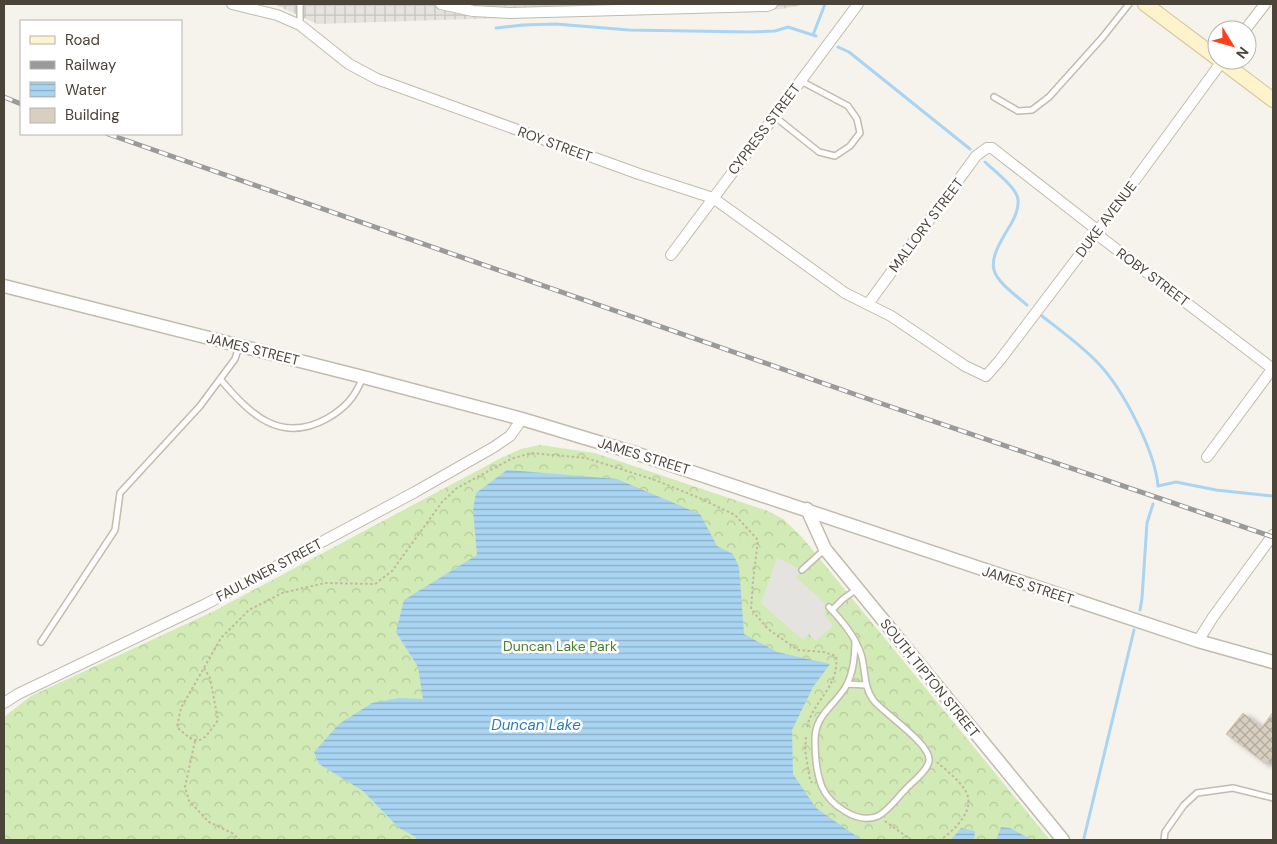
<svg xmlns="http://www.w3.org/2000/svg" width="1277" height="844" font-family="'DM Sans',sans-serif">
<defs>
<pattern id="industrial-grid" width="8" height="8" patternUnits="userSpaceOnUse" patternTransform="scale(1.25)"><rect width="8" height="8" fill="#e6e2dd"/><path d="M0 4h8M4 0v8" fill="none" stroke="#c7c3be"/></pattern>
<pattern id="forest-crowns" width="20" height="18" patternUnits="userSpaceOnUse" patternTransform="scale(1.25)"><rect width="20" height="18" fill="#d2eab5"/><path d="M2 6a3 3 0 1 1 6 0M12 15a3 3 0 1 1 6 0" fill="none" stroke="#b6ca9c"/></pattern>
<pattern id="water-rules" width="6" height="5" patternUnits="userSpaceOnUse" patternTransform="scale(1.25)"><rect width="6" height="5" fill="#a9d4f2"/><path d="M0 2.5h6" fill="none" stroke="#8caec5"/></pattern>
<pattern id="building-cross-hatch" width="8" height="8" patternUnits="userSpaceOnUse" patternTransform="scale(1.25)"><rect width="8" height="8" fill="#d8cfc1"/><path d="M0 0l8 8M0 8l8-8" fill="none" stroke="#b1aa9e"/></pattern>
<filter id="shadow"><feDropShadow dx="5.5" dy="3" stdDeviation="2.5" flood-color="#0004"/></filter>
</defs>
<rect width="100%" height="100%" fill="#f6f3ec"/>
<path fill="url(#industrial-grid)" d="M274,4H806L782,9L317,24Z"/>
<path fill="url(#forest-crowns)" d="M540,445L595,453L768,511L783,519L801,536L1050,840H4V717L31,696L214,611L501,458L521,449Z"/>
<path fill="#e5e3e0" d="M777,558L802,570L796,577L829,607L824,613L833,626L816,641L809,634L803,640L761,603Z"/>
<path fill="url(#water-rules)" d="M507,470L617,479L700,514L717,546L733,554L739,567L744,634L777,652L830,664L813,687L792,730L793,774L816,808L862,840H416V837L399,828L363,791L319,764L314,752L339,724L372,703L399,698L423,699L418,667L396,632L404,600L477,555L473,510L476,493Z
M1001,827L1010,828L1032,840H996Z
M961,828L975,831L974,840H951Z"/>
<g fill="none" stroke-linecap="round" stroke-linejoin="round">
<path stroke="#a9d4f2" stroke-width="3" d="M496,28L523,25L556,24L629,30L750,32L775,31L788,27L816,36
M813,35L825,4
M838,47L849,52L970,149
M985,162C994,171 1016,187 1018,199C1019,208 1015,217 1011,224C983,269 988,273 1027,305
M1042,316C1061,331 1082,346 1098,363C1123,389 1155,451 1158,486L1176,482L1216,490L1273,496
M1140,610L1142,598L1147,523L1153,504
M1084,838L1134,630"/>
</g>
<path fill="url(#building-cross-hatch)" stroke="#d3c7b4" filter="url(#shadow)" d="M1273,712V754L1266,764L1226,734L1243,713L1262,727Z"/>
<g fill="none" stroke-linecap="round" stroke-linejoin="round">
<defs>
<path id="service" d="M300,4V25
M994,97L1018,111L1032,110L1049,97L1102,38L1129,4
M774,116L819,152L835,156L850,146L860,133L857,119L848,106L801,81
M220,379C250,414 280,445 328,418C345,408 355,397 362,379
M802,570L825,549
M829,607C842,621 855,636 861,654C866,670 863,687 874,701C885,714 932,745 929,761C927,772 912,782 905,790C897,798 888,811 878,816C858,825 830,805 822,787C817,774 815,757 815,742C814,716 832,708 845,688C853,675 855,655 855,640
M832,610L843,599L857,589
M41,642L115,530L120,493L200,406L235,359L239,346
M847,684L865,685
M1164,840L1165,832L1184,805L1197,793L1233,788L1273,798"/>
<path id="minor" d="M232,4L277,15L300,25L349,64L377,79L639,174L713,198L845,293L891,316L965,366L986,376L1000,360L1097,232L1223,60
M441,4L473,11L510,13L767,6L772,4
M1245,30L1265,4
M671,255L858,4
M868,304L976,156L987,148H992L1092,226L1103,239L1273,369
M1207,457L1273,368
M1198,641L1213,617L1273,535
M4,703L18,694L206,604L415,492L494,447L510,436L522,419"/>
<path id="tertiary" d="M4,286L363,377L522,419L638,454L1198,641L1273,662
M807,509L825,549L1063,840"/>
<path id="secondary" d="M1145,4L1217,58
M1220,60L1273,100"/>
</defs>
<use href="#service" stroke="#c2bbae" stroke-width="8"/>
<use href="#minor" stroke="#c2bbae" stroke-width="12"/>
<use href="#tertiary" stroke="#c2bbae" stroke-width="15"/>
<use href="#secondary" stroke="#d6c79b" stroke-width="16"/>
<path stroke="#c4b79f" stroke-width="2" stroke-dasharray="2.5 2.5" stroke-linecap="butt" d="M204,668L210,678L218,720C202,743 199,748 177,727L181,708L221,638L249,610L282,593L325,583L375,584L392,571L442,502L457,488L511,459L531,453L586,458L655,480L697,497L735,515L758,540L753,581L751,609L768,629L798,650L824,652L836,656C840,688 810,703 807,729
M806,737L805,750L810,780L812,783
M195,741L185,787L189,801L209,822L232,833L240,840
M937,762C946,770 958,779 965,790C977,809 955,830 940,840
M885,821L911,840"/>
<use href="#service" stroke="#fff" stroke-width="5"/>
<use href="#minor" stroke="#fff" stroke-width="10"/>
<use href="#tertiary" stroke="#fff" stroke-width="12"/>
<use href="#secondary" stroke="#fff3cd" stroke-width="14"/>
<defs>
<path id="rail" d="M4,97L21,104
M108,134L877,402L1273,537"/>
</defs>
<use href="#rail" stroke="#9a9a9a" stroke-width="5"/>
<use href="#rail" stroke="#fff" stroke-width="3" stroke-dasharray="9" stroke-linecap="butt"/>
</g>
<g text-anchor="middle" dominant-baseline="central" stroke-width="5" stroke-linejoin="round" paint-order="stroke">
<g font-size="14" fill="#4b4439" stroke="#fff">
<text transform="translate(764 129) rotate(-53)">CYPRESS STREET</text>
<text transform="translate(555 144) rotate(20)">ROY STREET</text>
<text transform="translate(1106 219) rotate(-53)">DUKE AVENUE</text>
<text transform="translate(926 225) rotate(-53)">MALLORY STREET</text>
<text transform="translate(1153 277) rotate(37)">ROBY STREET</text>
<text transform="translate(253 349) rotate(14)">JAMES STREET</text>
<text transform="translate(644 456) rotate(17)">JAMES STREET</text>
<text transform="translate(269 570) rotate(-28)">FAULKNER STREET</text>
<text transform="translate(1028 585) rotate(18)">JAMES STREET</text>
<text transform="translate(930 678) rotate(51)">SOUTH TIPTON STREET</text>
</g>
<g font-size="14" fill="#4a7f2a" stroke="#fff">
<text x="560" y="646">Duncan Lake Park</text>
</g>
<g font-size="15" font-style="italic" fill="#2e7ab2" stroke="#fff">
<text x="536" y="725">Duncan Lake</text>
</g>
</g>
<rect width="1277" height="844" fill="none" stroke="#4b4439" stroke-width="10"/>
<rect x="20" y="20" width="162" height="115" fill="#ffffff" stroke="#b7b4b0"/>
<rect x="30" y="36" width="25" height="8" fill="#fff3cd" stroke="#b7b4b0"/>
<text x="65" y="45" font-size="15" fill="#4b4439">Road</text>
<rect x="30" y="61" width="25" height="8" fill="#9a9a9a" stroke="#b7b4b0"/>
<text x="65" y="70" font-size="15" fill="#4b4439">Railway</text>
<rect x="30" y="82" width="25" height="15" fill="url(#water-rules)" stroke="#b7b4b0"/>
<text x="65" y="95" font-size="15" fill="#4b4439">Water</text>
<rect x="30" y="108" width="25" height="15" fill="#d8cfc1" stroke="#b7b4b0"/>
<text x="65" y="120" font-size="15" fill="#4b4439">Building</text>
<g transform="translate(1232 45) rotate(127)"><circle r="24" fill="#ffffff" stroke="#b7b4b0"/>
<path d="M0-4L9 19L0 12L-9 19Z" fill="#fc3f1d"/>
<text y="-8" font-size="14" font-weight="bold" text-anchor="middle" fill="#4b4439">N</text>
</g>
</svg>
